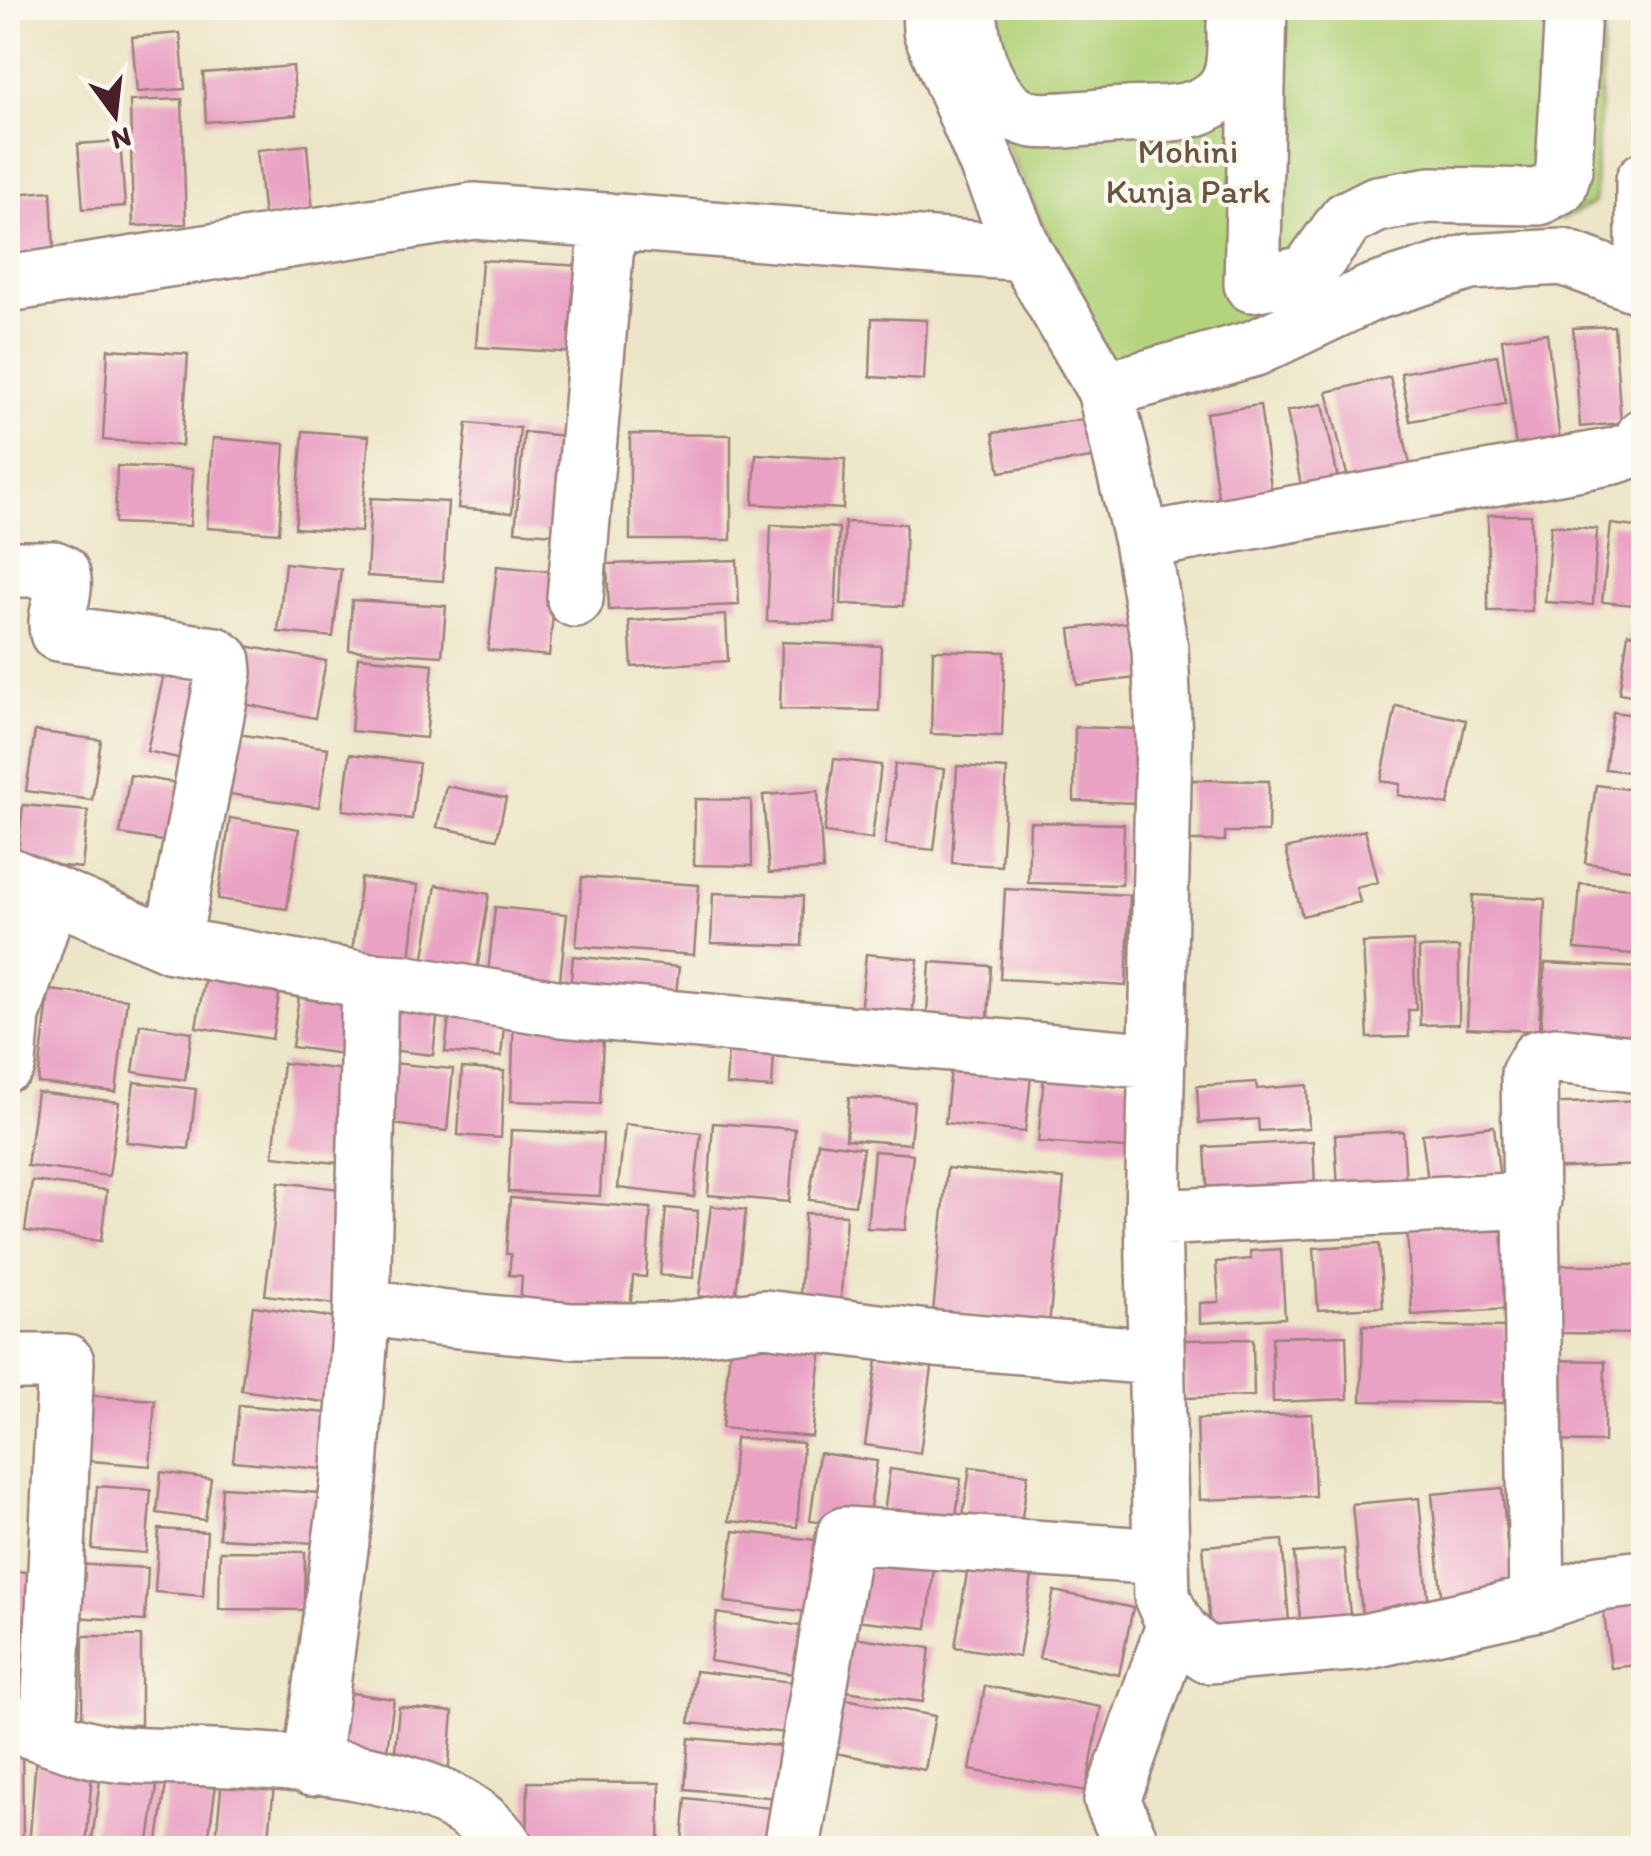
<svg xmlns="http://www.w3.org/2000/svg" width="1651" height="1856" font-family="Itim,sans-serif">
<rect width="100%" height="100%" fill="#fbf7ec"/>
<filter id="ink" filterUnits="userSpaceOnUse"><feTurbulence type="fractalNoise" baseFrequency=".01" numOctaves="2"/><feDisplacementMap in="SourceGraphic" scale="20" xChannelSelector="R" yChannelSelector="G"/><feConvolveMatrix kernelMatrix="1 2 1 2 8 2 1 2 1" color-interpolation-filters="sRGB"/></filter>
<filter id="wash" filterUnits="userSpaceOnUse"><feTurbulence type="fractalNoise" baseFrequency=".0048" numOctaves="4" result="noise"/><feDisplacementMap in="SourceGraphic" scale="40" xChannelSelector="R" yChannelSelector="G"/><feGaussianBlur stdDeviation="2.25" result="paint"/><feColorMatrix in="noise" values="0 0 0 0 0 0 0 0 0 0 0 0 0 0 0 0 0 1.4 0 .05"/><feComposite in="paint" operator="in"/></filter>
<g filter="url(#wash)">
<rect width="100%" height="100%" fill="#ece5c7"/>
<path fill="#b3d37b" stroke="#7e7953" stroke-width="2.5" d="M945,8H1605L1594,203L1563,219L1442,218L1389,225L1364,235L1310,303L1115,366L1104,363Z"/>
<g id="blocks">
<path fill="#eaa2c4" d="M180,33L185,89L137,92L132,37Z
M293,66L296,115L206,122L203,73Z
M182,99L186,224L133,226L130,101Z
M120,141L125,206L83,209L78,144Z
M307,145L313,213L264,218L257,150Z
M51,191L54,251L18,254L14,194Z
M482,260L582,266L576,353L476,347Z
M872,318L927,320L924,380L870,377Z
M1614,326L1621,423L1580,427L1573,328Z
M1547,333L1561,449L1517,455L1502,339Z
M108,349L188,354L182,446L103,440Z
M1497,355L1506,404L1410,421L1401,373Z
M1390,377L1413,477L1351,491L1327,392Z
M1323,404L1341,494L1304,502L1287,411Z
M1260,405L1275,517L1222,524L1206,413Z
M1098,417L1104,456L1000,472L993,433Z
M467,423L520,428L512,513L458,508Z
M303,431L369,436L361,532L295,528Z
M524,432L576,437L568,535L515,531Z
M630,434L731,435V540H630Z
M213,438L285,444L279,533L207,528Z
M756,454L845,459L843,509L753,504Z
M117,466L193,469L190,526L115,523Z
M1644,497V523L1636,521Z
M371,498L448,502L443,581L367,576Z
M1488,515H1531L1532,611H1488Z
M845,522L906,524L903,606L841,604Z
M1611,524L1644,528V606L1602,602Z
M771,525L839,528L835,623L767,621Z
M1551,525L1597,529L1593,605L1545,602Z
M737,560L739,605L609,610L607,564Z
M285,563L341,569L333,637L278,632Z
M497,566L557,572L549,656L488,650Z
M352,600L446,606L442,656L349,650Z
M726,615L728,661L632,667L629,621Z
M1139,621L1145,677L1077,685L1070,629Z
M1628,633L1644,636V697L1619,693Z
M782,642L881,646L879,711L780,709Z
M246,646L326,661L315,718L234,702Z
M933,650L1005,652L1002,736L931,734Z
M358,657L433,664L426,738L351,731Z
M164,673L217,684L200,763L147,751Z
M1396,706L1466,720L1448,805L1398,795L1400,784L1381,781Z
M1613,712L1644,716V774L1605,769Z
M1075,727L1139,729L1137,803L1074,801Z
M35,731L101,740L92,800L26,791Z
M238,734L328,748L319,807L229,794Z
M350,754L419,763L412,819L343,810Z
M834,759L881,765L872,839L824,833Z
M895,764L944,769L934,850L885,845Z
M957,766L1007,769L1001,866L952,863Z
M130,775L198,787L187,845L120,834Z
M1189,780L1269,781L1268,832H1225V841H1189Z
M1596,785L1644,791V871L1585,863Z
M446,786L506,798L497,839L437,827Z
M818,791L823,870L769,873L763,795Z
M695,799L751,800L752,866L694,865Z
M23,805L88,811L82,868L17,861Z
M230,818L299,829L287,909L218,899Z
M1030,822L1124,824L1122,885L1028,883Z
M1365,830L1378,882L1356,887L1360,902L1302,916L1286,849Z
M582,877L699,885L694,955L576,946Z
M361,878L418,885L409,969L351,962Z
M1580,884L1644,889V955L1575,949Z
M436,885L489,894L475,984L421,975Z
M1005,889L1130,895L1126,986L1000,979Z
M713,893L803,896L802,946L711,943Z
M1473,895L1545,899L1539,1031L1467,1028Z
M495,907L567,914L558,999L486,992Z
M1413,941L1416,1010H1408L1409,1037L1368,1038L1363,943Z
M1459,947V1024L1420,1025L1419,948Z
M866,954L918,959L911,1028L859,1023Z
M573,956L679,967L674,1013L569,1001Z
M930,962L991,966L987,1035L926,1031Z
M1545,963L1644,968V1044L1540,1038Z
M206,971L281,983L272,1039L196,1027Z
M397,988L440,993L433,1055L389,1050Z
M300,989L365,998L357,1056L292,1047Z
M49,990L127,999L116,1092L38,1083Z
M451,1001L506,1006L501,1057L445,1052Z
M514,1015L604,1018L600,1104L511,1101Z
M140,1024L192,1032L185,1080L133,1072Z
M729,1034L775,1037L772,1088L726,1085Z
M953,1050L1033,1058L1025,1132L945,1123Z
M283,1063L364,1072L355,1165L273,1156Z
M392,1063L453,1069L447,1131L385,1123Z
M462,1068L504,1071L501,1138L458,1135Z
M1044,1075L1145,1083L1140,1149L1038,1142Z
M134,1082L196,1089L189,1149L126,1142Z
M1256,1082L1257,1089L1307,1085L1309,1128L1259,1131L1258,1119L1199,1123L1197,1086Z
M37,1092L119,1102L109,1176L27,1166Z
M849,1097L914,1102L910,1144L846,1139Z
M1644,1100V1165L1543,1169L1540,1104Z
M713,1123L795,1129L789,1202L708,1195Z
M625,1124L701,1133L694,1197L618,1188Z
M1494,1126L1499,1173L1467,1177L1429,1190L1422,1134Z
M511,1130L603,1134L600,1196L508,1192Z
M1403,1131L1406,1186L1338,1190L1335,1135Z
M1313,1141L1315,1187L1208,1200L1205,1147Z
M818,1142L863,1148L855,1205L809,1200Z
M874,1151L913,1154L905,1230L867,1228Z
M947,1168L1064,1179L1049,1325L933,1313Z
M32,1181L107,1190L101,1241L25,1231Z
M279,1182L358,1191L343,1305L265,1295Z
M510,1198L651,1208L646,1277L633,1276L629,1325L519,1318L522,1276L509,1275L511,1254H506Z
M711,1206L746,1210L735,1301L699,1296Z
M666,1208L698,1211L693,1278L660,1275Z
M805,1213L846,1215L840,1312L799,1310Z
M1503,1223L1508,1309L1412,1315L1407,1229Z
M1379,1244L1383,1307L1318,1310L1314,1248Z
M1281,1249L1285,1318L1200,1323V1303L1219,1302L1216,1262L1251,1259L1250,1251Z
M1559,1265H1644V1334L1558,1333Z
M253,1306L350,1320L338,1404L241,1390Z
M1363,1325L1506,1327L1504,1403L1361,1401Z
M732,1328L823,1338L812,1437L722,1428Z
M1346,1335L1348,1399L1273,1402L1272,1337Z
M1253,1339L1254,1396L1185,1398L1184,1340Z
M878,1353L933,1361L920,1453L865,1445Z
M1546,1360L1605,1361L1604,1442L1544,1441Z
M85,1395L155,1400L150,1466L80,1460Z
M239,1405L339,1414L333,1470L233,1461Z
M1312,1414L1315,1496L1200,1500L1197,1419Z
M735,1438L803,1443L797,1527L729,1521Z
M819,1453L877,1461L867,1528L810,1521Z
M970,1467L1028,1474L1019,1539L961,1531Z
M890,1469L961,1479L953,1538L882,1528Z
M161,1472L211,1479L205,1520L157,1513Z
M97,1486L151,1490L146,1553L92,1549Z
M222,1487L319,1493L316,1543L219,1538Z
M1502,1488L1512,1597L1442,1604L1432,1494Z
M1419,1498L1429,1608L1362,1615L1352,1504Z
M159,1529L207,1532L203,1596L155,1592Z
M734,1531L834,1542L826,1614L725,1602Z
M1282,1540L1289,1621L1210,1628L1203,1546Z
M863,1548L935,1558L927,1628L854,1620Z
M1344,1549L1351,1626L1301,1630L1294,1553Z
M220,1551L305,1552L304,1610L219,1609Z
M970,1554L1034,1564L1019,1657L955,1647Z
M73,1564L148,1568L145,1621L70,1617Z
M8,1571L48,1573L46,1628L8,1627Z
M1054,1591L1133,1608L1119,1675L1039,1658Z
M1644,1602V1664L1611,1668L1603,1607Z
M717,1613L820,1629L812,1677L710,1661Z
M839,1635L930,1648L923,1702L831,1689Z
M83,1636H141V1725H82Z
M695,1671L802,1683L797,1734L689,1723Z
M985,1686L1101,1707L1086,1791L970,1770Z
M344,1692L394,1699L385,1765L335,1759Z
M840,1698L935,1716L925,1770L830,1752Z
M399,1707L453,1712L448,1777L393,1772Z
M8,1738H22L23,1845H8Z
M689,1738L803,1748L798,1800L685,1789Z
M36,1756L93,1760L86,1848H29Z
M102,1765L159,1772L148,1848H91Z
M167,1777L216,1785L207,1848H157Z
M222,1779L274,1784L268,1848H215Z
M528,1782L660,1783L659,1848L527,1847Z
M686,1798L788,1810L783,1848H738L682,1842Z"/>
</g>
</g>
<g filter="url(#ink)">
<use href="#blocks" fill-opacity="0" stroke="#9b8279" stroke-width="2.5"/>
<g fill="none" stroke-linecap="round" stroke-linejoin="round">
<defs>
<path id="minor" d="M930,8L931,31L1025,253L1105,390L1142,541L1160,649L1164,739L1153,1218L1162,1597C1173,1624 1183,1639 1208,1655L1364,1642L1537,1603L1599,1583L1644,1578
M969,8C971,47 986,111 1034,120C1057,123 1102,116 1127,115C1157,113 1192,117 1216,97C1238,80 1235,51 1235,25
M1259,8L1252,284L1307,274L1347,219L1377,204L1430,195L1539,197L1559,186L1564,169L1573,8
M1644,180V267
M8,284L474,211L1025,253
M1105,390L1255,348L1371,293L1470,262L1563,257L1644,287
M1142,541L1614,456L1638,448L1644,436
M8,569H54L61,572C69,591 53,612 58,633L215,655L223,661L224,673L172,945L370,981
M575,599L608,221
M8,875L172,945
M8,1063L12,1016L51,894
M1153,1218L1533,1200
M362,1306L438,1318L572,1331H670L764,1318L936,1339L1156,1357
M8,1362H66L48,1735
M1537,1603L1529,1074L1538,1058L1557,1055L1632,1064L1644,1060
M8,1723C41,1733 76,1748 110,1753C135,1757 162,1756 187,1757C276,1761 455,1765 506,1848
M311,1768L349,1481L362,1306L370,981L403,983L562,1009L1157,1061
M792,1848L845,1535L1161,1557
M1133,1848L1112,1800L1174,1626"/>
</defs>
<use href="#minor" stroke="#9b8279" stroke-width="60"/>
<use href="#minor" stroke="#fff" stroke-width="55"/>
</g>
</g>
<g text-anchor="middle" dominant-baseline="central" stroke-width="8" stroke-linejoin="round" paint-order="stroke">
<g font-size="35" fill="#6a5543" stroke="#fbf7ec">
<text x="1188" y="151">Mohini<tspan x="1188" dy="40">Kunja Park</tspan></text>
</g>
</g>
<rect width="1651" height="1856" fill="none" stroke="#fbf7ec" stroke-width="40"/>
<g transform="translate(115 115) rotate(165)" stroke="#fbf7ec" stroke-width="8" paint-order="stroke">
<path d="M0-8L18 38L0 25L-18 38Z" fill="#4a1f2b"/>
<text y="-15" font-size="28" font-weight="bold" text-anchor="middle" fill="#4a1f2b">N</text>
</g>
</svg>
